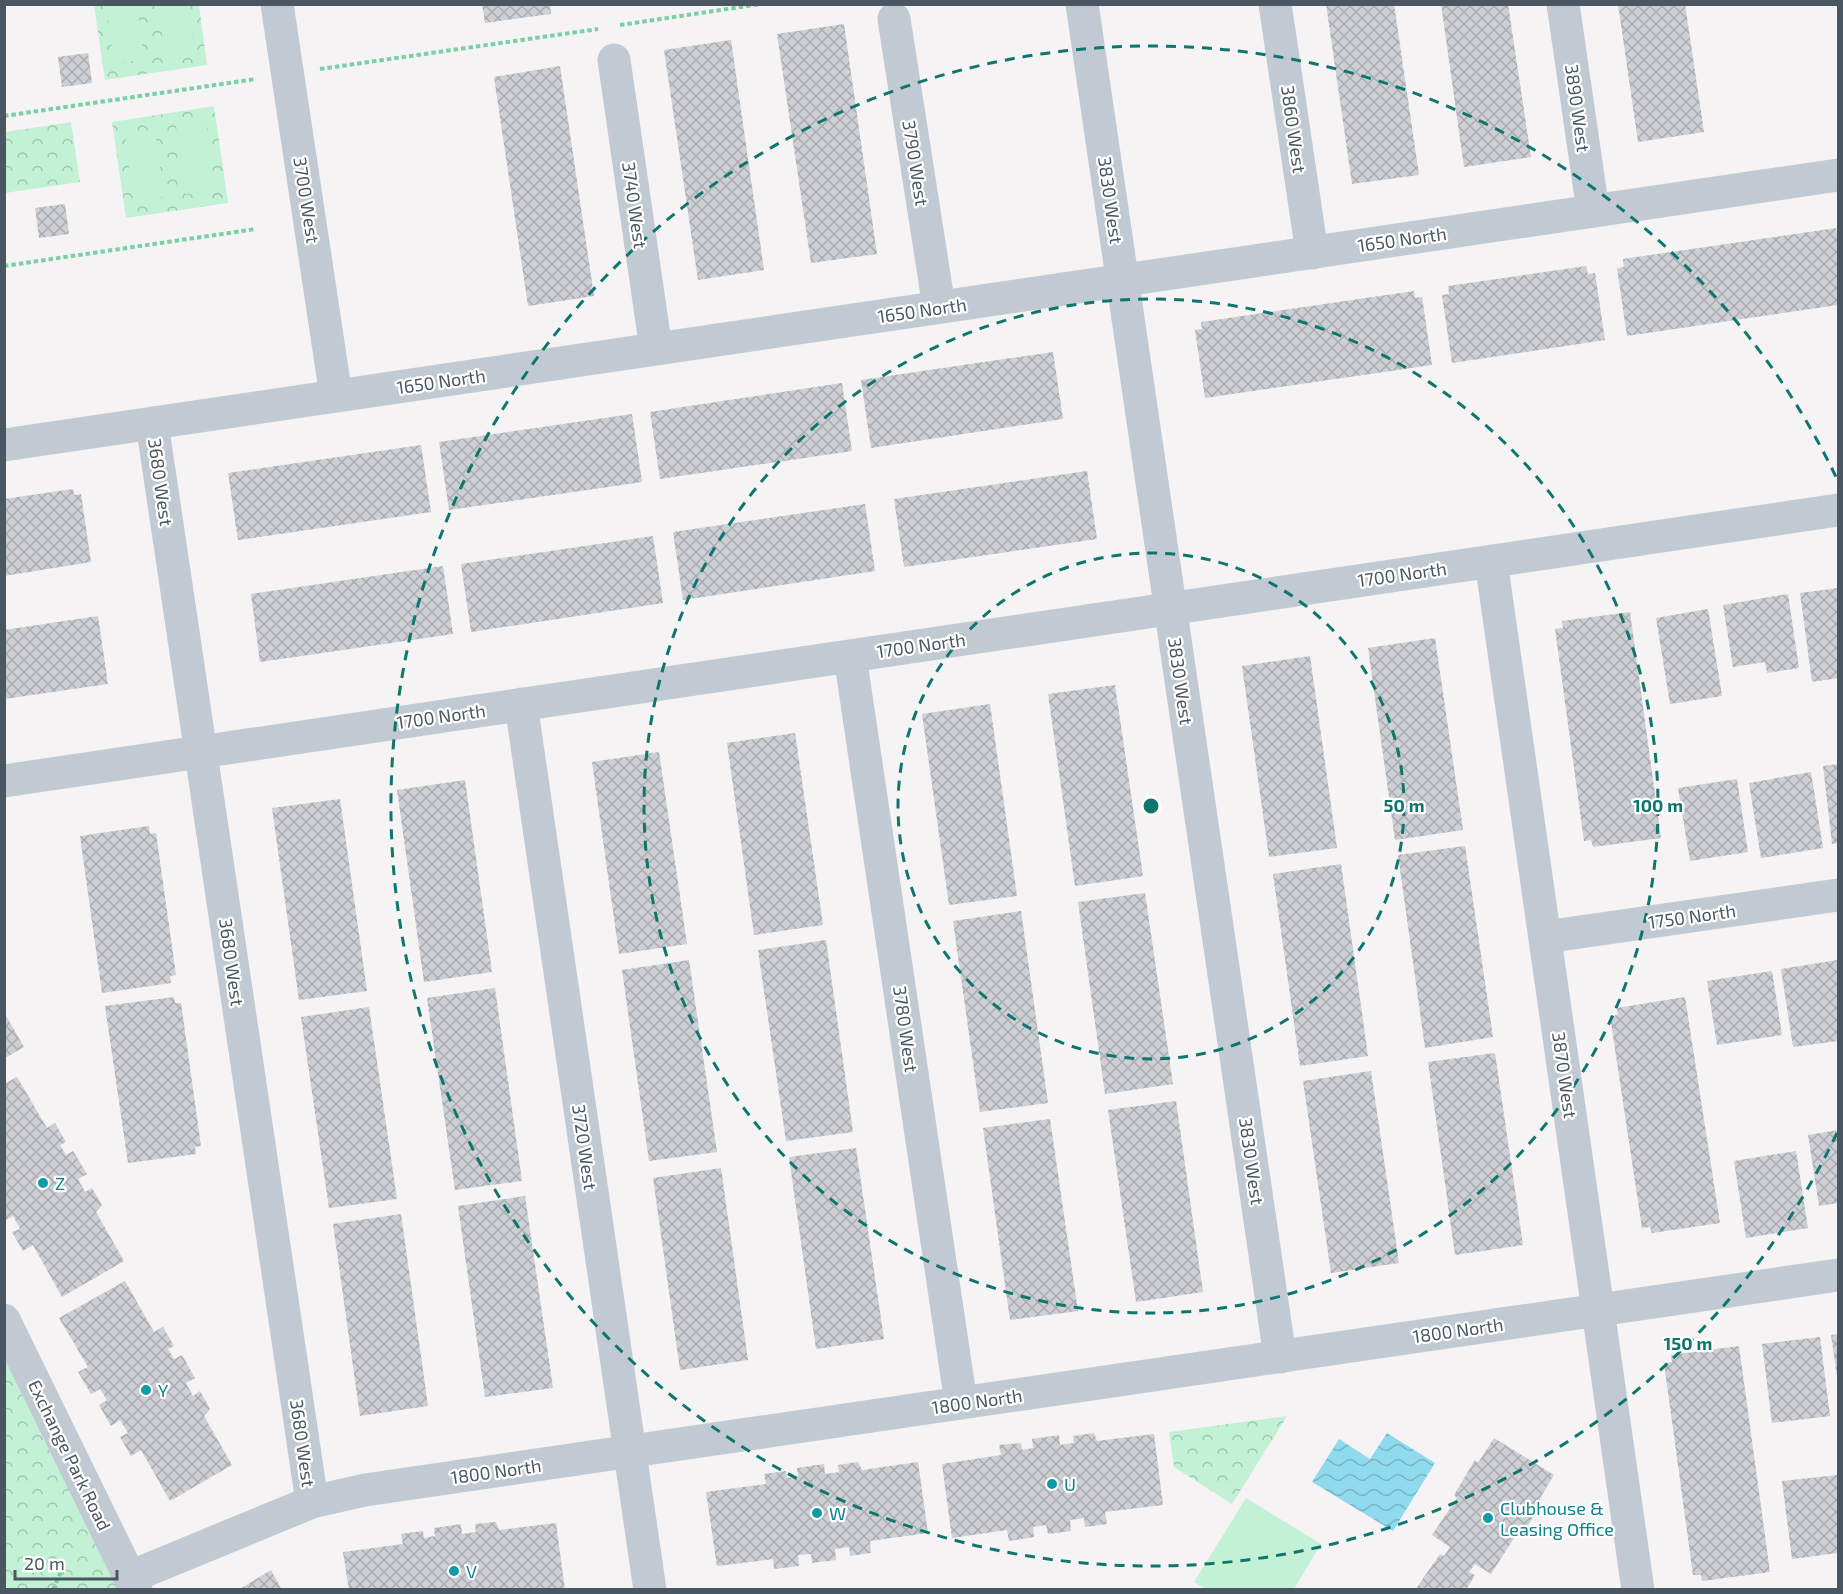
<svg xmlns="http://www.w3.org/2000/svg" width="1843" height="1594" font-family="'Exo 2',sans-serif">
<defs>
<pattern id="forest-crowns" width="20" height="18" patternUnits="userSpaceOnUse" patternTransform="scale(1.5)"><rect width="20" height="18" fill="#c3f1d5"/><path d="M2 6a3 3 0 1 1 6 0M12 15a3 3 0 1 1 6 0" fill="none" stroke="#a0c6b0"/></pattern>
<pattern id="water-waves" width="16" height="10" patternUnits="userSpaceOnUse" patternTransform="scale(1.5)"><rect width="16" height="10" fill="#90daee"/><path d="M0 5q4-4 8 0t8 0" fill="none" stroke="#78b4c4"/></pattern>
<pattern id="building-cross-hatch" width="8" height="8" patternUnits="userSpaceOnUse" patternTransform="scale(1.5)"><rect width="8" height="8" fill="#cdcfd5"/><path d="M0 0l8 8M0 8l8-8" fill="none" stroke="#a8abb0"/></pattern>
</defs>
<rect width="100%" height="100%" fill="#f5f3f3"/>
<path fill="url(#forest-crowns)" d="M94,5H199L207,65L105,80Z
M214,106L228,203L126,218L112,122Z
M71,122L80,182L5,193V132Z
M4,1347L124,1589H5Z
M1287,1416L1232,1504L1174,1467L1169,1432Z"/>
<path fill="#c3f1d5" d="M106,5H137L144,59L114,64Z
M158,5H188L195,52L165,56Z
M206,123L215,190L185,194L176,127Z
M155,130L164,197L134,201L125,134Z
M1246,1498L1321,1544L1294,1589H1206L1194,1582Z"/>
<path fill="url(#water-waves)" d="M1387,1433L1435,1463L1393,1531L1312,1482L1339,1439L1370,1459Z"/>
<path fill="url(#building-cross-hatch)" d="M482,4H550L551,14L485,23Z
M1326,4H1394L1419,175L1352,184Z
M1441,4H1508L1531,157L1464,167Z
M1618,4H1685L1704,132L1638,142Z
M844,24L877,254L811,263L777,34Z
M731,40L764,270L698,280L664,50Z
M88,53L92,83L62,87L58,57Z
M560,66L594,296L528,306L494,77Z
M65,204L69,234L39,238L35,208Z
M1836,228L1838,236V305L1627,336L1617,268L1624,267L1623,259Z
M1586,266L1588,274L1595,273L1605,340L1452,363L1442,295L1449,294L1448,286Z
M1414,291L1415,298L1422,297L1432,365L1205,398L1195,330L1202,329L1201,322Z
M1053,352L1063,419L871,448L861,380Z
M842,383L852,451L660,479L650,412Z
M632,414L642,482L449,510L439,442Z
M421,445L431,512L238,540L228,473Z
M1087,471L1097,539L904,567L894,499Z
M73,489L74,495L81,494L91,562L4,576V499Z
M865,504L875,571L683,600L673,532Z
M653,536L663,603L471,632L461,564Z
M443,566L453,634L260,662L251,594Z
M1838,588V678L1812,682L1800,593Z
M1788,594L1799,668L1767,673L1765,662L1733,667L1723,605Z
M1708,609L1722,696L1670,704L1656,618Z
M1630,612L1661,838L1593,847L1591,840L1584,841L1555,629L1563,628L1562,621Z
M98,616L108,684L4,699V630Z
M1435,638L1463,830L1395,840L1368,648Z
M1310,656L1337,848L1269,857L1242,666Z
M1115,685L1143,876L1075,886L1048,694Z
M990,704L1017,896L949,905L922,714Z
M795,733L823,925L754,935L727,743Z
M659,752L687,944L619,954L592,762Z
M1838,764V843L1832,844L1823,766Z
M1811,772L1823,848L1761,858L1749,783Z
M1737,779L1748,852L1690,861L1678,788Z
M465,780L492,972L424,982L397,790Z
M340,799L367,991L299,1000L272,808Z
M149,826L150,834L156,833L176,975L170,976L171,983L102,993L80,836Z
M1465,846L1493,1037L1425,1048L1398,855Z
M1341,864L1368,1056L1300,1066L1273,874Z
M1145,893L1173,1084L1105,1094L1078,902Z
M1021,911L1048,1103L980,1112L953,921Z
M826,940L853,1132L786,1141L758,950Z
M689,960L717,1152L649,1161L622,970Z
M1838,960V1041L1793,1047L1781,969Z
M1772,971L1782,1035L1717,1045L1707,981Z
M495,988L522,1181L455,1190L427,998Z
M174,997L175,1003H181L201,1146L195,1147L196,1154L128,1163L105,1006Z
M1685,997L1720,1223L1652,1233L1650,1227L1642,1228L1610,1016L1618,1015L1617,1008Z
M369,1007L397,1199L329,1208L301,1017Z
M5,1014L24,1047L5,1058Z
M1495,1053L1523,1245L1455,1255L1428,1062Z
M1371,1071L1399,1263L1331,1273L1303,1081Z
M17,1077L47,1128L55,1123L66,1142L60,1145L66,1155L73,1151L87,1174L78,1179L85,1192L92,1188L102,1205L96,1212L124,1261L62,1297L33,1245L23,1251L12,1232L20,1229L13,1216L4,1221V1084Z
M1176,1101L1203,1292L1136,1302L1108,1110Z
M1050,1119L1078,1311L1010,1320L983,1128Z
M1838,1130V1203L1819,1206L1808,1135Z
M856,1148L884,1339L816,1349L789,1157Z
M1796,1151L1808,1228L1746,1238L1734,1161Z
M721,1168L748,1360L680,1370L653,1178Z
M525,1196L553,1388L485,1397L458,1206Z
M401,1214L428,1406L360,1416L333,1224Z
M125,1281L154,1332L163,1327L174,1346L168,1349L174,1359L182,1355L195,1378L186,1383L193,1396L200,1391L210,1409L204,1416L232,1465L170,1501L141,1450L131,1456L120,1437L128,1433L120,1420L111,1426L99,1405L107,1400L100,1389L91,1394L78,1372L88,1367L59,1318Z
M1838,1334V1377H1837L1831,1335Z
M1820,1337L1830,1416L1772,1423L1762,1344Z
M1739,1346L1770,1572L1702,1581L1701,1575H1693L1664,1363L1672,1362L1671,1355Z
M1094,1433L1097,1441L1154,1434L1163,1505L1105,1512L1107,1524L1085,1527L1084,1518L1070,1520L1071,1531L1048,1534L1046,1525L1033,1527L1034,1537L1009,1541L1007,1530L952,1538L942,1464L1001,1455L999,1445L1021,1443L1022,1450L1033,1448L1032,1439L1059,1435L1060,1445L1074,1443L1073,1436Z
M1494,1438L1554,1475L1540,1498L1542,1502L1521,1537L1516,1535L1491,1574L1475,1564L1469,1572L1475,1575L1466,1590H1415L1440,1554L1444,1556L1450,1547L1432,1535L1457,1498L1454,1495L1475,1460L1478,1463Z
M858,1462L862,1470L918,1462L928,1533L870,1541L871,1553L850,1556L849,1547L835,1549L836,1560L812,1563L811,1554L798,1555L799,1566L774,1569L773,1559L717,1566L706,1492L766,1484L764,1474L786,1471L787,1478L798,1477L797,1468L824,1464L825,1474L839,1472L838,1465Z
M1838,1475V1553L1792,1559L1782,1481Z
M496,1522L499,1530L556,1523L565,1590H349L343,1552L403,1544L401,1534L423,1531L424,1538L435,1536L434,1528L461,1524L462,1534L476,1532L475,1524Z
M271,1570L282,1590H238Z"/>
<g fill="none" stroke-linecap="round" stroke-linejoin="round">
<path stroke="#7ad0a6" stroke-width="4" stroke-dasharray="4.5 3" stroke-linecap="butt" d="M620,25L761,4
M320,69L598,29
M4,116L256,79
M4,266L256,229
M53,1590L64,1564"/>
<path stroke="#c1cad2" stroke-width="33" d="M277,4L336,396
M1082,4L1280,1357
M1275,4L1312,253
M1563,4L1593,211
M894,19L939,307
M614,60L656,349
M152,423L312,1502
M4,445L1838,175
M1491,561L1638,1590
M850,656L961,1403
M521,704L650,1590
M4,781L1838,510
M1545,937L1838,895
M4,1320L136,1590
M130,1577L312,1502L365,1490L1838,1275"/>
</g>
<g fill="none" stroke="#0f766e" stroke-width="3" stroke-dasharray="10 8">
<circle cx="1151" cy="806" r="253"/>
<circle cx="1151" cy="806" r="507"/>
<path d="M1837 1133A760 760 0 1 1 1837 479"/>
</g>
<g fill="#0f9aa8" stroke="#fff" stroke-width="2">
<circle cx="43" cy="1183" r="6"/>
<circle cx="146" cy="1390" r="6"/>
<circle cx="1052" cy="1484" r="6"/>
<circle cx="817" cy="1513" r="6"/>
<circle cx="1488" cy="1518" r="6"/>
<circle cx="454" cy="1571" r="6"/>
</g>
<g text-anchor="middle" dominant-baseline="central" stroke-width="4.5" stroke-linejoin="round" paint-order="stroke">
<g font-size="18" fill="#4a5661" stroke="#fff">
<text transform="translate(1578 108) rotate(82)">3890 West</text>
<text transform="translate(1294 129) rotate(82)">3860 West</text>
<text transform="translate(916 163) rotate(81)">3790 West</text>
<text transform="translate(307 200) rotate(81)">3700 West</text>
<text transform="translate(1111 200) rotate(82)">3830 West</text>
<text transform="translate(635 205) rotate(82)">3740 West</text>
<text transform="translate(1402 239) rotate(-8)">1650 North</text>
<text transform="translate(922 310) rotate(-8)">1650 North</text>
<text transform="translate(441 381) rotate(-8)">1650 North</text>
<text transform="translate(161 482) rotate(82)">3680 West</text>
<text transform="translate(1402 574) rotate(-8)">1700 North</text>
<text transform="translate(921 645) rotate(-8)">1700 North</text>
<text transform="translate(1181 681) rotate(82)">3830 West</text>
<text transform="translate(441 716) rotate(-8)">1700 North</text>
<text transform="translate(1692 916) rotate(-8)">1750 North</text>
<text transform="translate(232 962) rotate(82)">3680 West</text>
<text transform="translate(906 1029) rotate(82)">3780 West</text>
<text transform="translate(1565 1075) rotate(82)">3870 West</text>
<text transform="translate(585 1147) rotate(82)">3720 West</text>
<text transform="translate(1252 1161) rotate(82)">3830 West</text>
<text transform="translate(1458 1330) rotate(-8)">1800 North</text>
<text transform="translate(977 1401) rotate(-8)">1800 North</text>
<text transform="translate(303 1443) rotate(82)">3680 West</text>
<text transform="translate(70 1455) rotate(64)">Exchange Park Road</text>
<text transform="translate(496 1471) rotate(-8)">1800 North</text>
</g>
<g font-size="18" fill="#0d838f" stroke="#fff" text-anchor="start">
<text x="55" y="1183">Z</text>
<text x="158" y="1390">Y</text>
<text x="1064" y="1484">U</text>
<text x="1500" y="1508">Clubhouse &amp;<tspan x="1500" dy="21">Leasing Office</tspan></text>
<text x="829" y="1513">W</text>
<text x="466" y="1571">V</text>
</g>
</g>
<circle cx="1151" cy="806" r="9" fill="#0f766e" stroke="#fff" stroke-width="3"/>
<g font-size="18" text-anchor="middle" font-weight="bold" fill="#0f766e" stroke="#fff" stroke-width="4.5" stroke-linejoin="round" paint-order="stroke">
<text x="1404" y="812">50 m</text>
<text x="1658" y="812">100 m</text>
<text x="1688" y="1350">150 m</text>
</g>
<rect width="1843" height="1594" fill="none" stroke="#4a5661" stroke-width="12"/>
<path d="M15 1570v9h102v-9" fill="none" stroke="#4a5661" stroke-width="3"/>
<text x="24" y="1570" font-size="18" fill="#4a5661" stroke="#ffffff" stroke-width="4.5" paint-order="stroke">20 m</text>
</svg>
